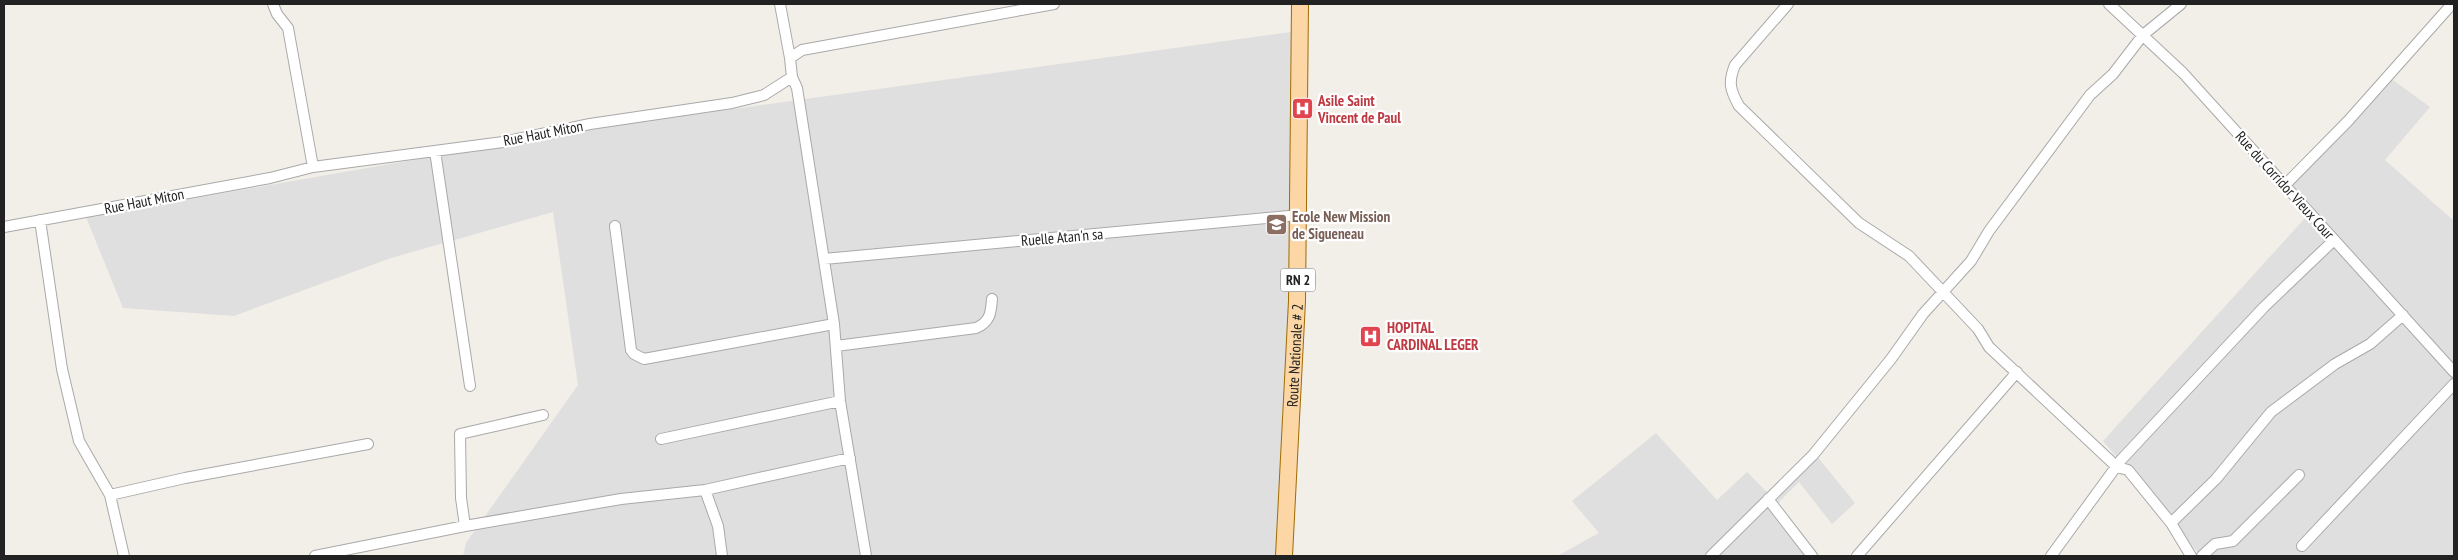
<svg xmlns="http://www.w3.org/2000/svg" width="2458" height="560" font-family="'PT Sans Narrow',sans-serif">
<rect width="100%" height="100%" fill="#f2efe9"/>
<path fill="#e0dfdf" d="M1291,32L1289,302L1283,395L1277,556H463L466,543L578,385L553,212L391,258L234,316L123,308L86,217L602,127Z
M2386,75L2430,107L2385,160L2454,221V556H2201L2103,441L2314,208L2289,185Z
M1656,433L1717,500L1747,472L1769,494L1816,455L1855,503L1832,524L1799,482L1778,503L1808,556H1557L1599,533L1572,501Z"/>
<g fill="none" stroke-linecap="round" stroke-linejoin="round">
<defs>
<path id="minor" d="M273,4L277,14L288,28L313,167
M780,4L790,58
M1788,4L1735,65C1728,82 1730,90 1739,106L1859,223L1909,256L1978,329L1989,347L2117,467L2128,470L2171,523L2191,556
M2109,4L2183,73L2454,372
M792,77L797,88L834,324L840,401L866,556
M435,151L470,386
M2285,185L2348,121L2452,4
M40,220L62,369L79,441L110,495L124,556
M615,226L631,350L634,354L644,359L834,324
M4,227L270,178L313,167L503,142L590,124L732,103L764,95L792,77L790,58L802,50L1054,4
M824,259L1299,215
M836,346L976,328C990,322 991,313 992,299
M661,439L840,401
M705,490L718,526L722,556
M110,495L185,478L368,444
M1768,499L1812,556
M2171,523L2216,479L2271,412L2335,364L2370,344L2403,315
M465,526L461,498L460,434L543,415
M2302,546L2454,384
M315,556L465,526L621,499L705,490L850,458
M1711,556L1813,455L1891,359L1923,314L1971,261L1989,231L2090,95L2113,74L2143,35L2181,4
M1857,556L2017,372
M2051,556L2121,460L2264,307L2334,240
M2202,556L2215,544L2233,541L2299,475"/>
<g id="primary">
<path id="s1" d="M1284,556L1297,301L1300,4"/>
</g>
</defs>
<use href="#minor" stroke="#a9a9a9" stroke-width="12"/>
<use href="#primary" stroke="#a06b00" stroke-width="18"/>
<use href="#minor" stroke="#fff" stroke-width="10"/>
<use href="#primary" stroke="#fcd6a4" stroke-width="16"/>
</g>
<defs>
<symbol id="hospital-square" viewBox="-11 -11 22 22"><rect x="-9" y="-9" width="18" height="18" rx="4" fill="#e0444e" stroke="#fff"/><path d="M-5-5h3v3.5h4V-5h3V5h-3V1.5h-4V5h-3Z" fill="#fff"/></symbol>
<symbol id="school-square" viewBox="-11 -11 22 22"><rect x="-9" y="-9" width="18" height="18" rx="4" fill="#8d6e63" stroke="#fff"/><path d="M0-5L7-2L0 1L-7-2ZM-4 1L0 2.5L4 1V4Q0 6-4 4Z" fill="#fff"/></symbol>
</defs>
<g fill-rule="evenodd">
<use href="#hospital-square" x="1290" y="96" width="25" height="25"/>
<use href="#school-square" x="1264" y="212" width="25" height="25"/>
<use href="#hospital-square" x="1358" y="324" width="25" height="25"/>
</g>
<g text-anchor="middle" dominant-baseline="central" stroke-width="4.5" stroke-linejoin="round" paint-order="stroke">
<rect fill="#fff" stroke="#646464" stroke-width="1" x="1280.5" y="268.5" width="35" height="23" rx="4"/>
<g font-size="14" font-weight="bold" fill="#222">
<text x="1298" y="280">RN 2</text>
</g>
<g font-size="15" font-weight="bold" fill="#be3a42" stroke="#fff" text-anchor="start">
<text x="1318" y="100">Asile Saint<tspan x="1318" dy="17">Vincent de Paul</tspan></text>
<text x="1387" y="327">HOPITAL<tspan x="1387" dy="17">CARDINAL LEGER</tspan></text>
</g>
<g font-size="15" fill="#222" stroke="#fff">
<text transform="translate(543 133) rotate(-11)">Rue Haut Miton</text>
<text transform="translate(2285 185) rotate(48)">Rue du Corridor Vieux Cour</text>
<text transform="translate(144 201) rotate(-11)">Rue Haut Miton</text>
<text transform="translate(1062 237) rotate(-5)">Ruelle Atan'n sa</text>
<text stroke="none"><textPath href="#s1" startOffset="201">Route Nationale # 2</textPath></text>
</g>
<g font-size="15" font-weight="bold" fill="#785e54" stroke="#fff" text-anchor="start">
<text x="1292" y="216">Ecole New Mission<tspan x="1292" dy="17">de Sigueneau</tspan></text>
</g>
</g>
<rect width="2458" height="560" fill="none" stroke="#222222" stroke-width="10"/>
</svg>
